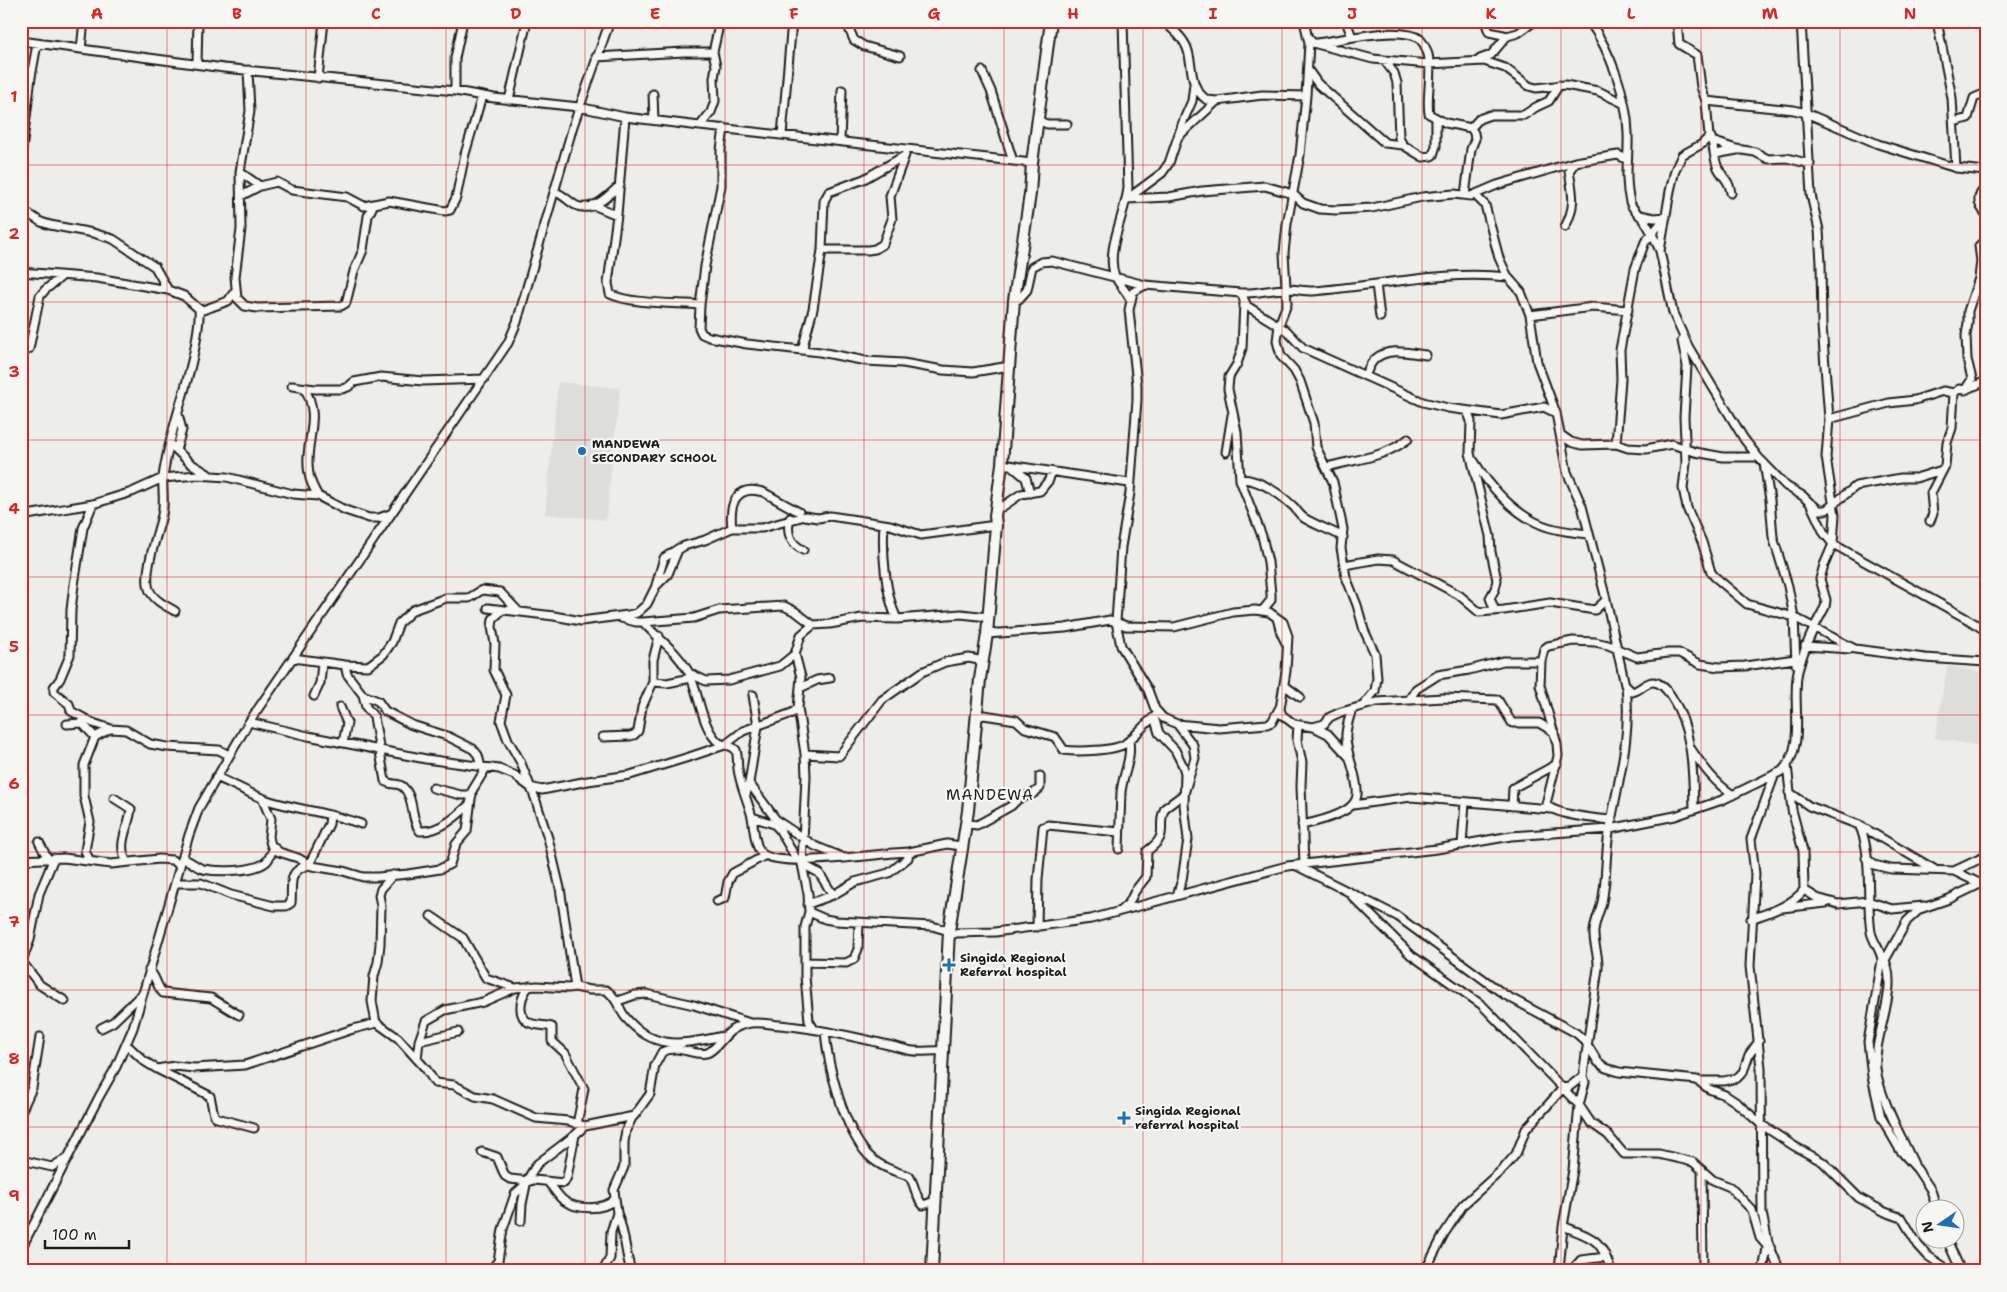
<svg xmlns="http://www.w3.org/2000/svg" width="2007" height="1292" font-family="'Shantell Sans',sans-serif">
<rect width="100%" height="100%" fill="#edede9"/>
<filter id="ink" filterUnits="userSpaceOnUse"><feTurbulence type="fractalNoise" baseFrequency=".02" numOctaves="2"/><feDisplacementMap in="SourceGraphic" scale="10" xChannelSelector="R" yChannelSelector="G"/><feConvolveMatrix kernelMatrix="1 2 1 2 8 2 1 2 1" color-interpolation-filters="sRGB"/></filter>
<g filter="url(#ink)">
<path fill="#ddddda" d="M558,382L620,388L606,520L545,514Z
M1947,666L1986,673V747L1935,738Z"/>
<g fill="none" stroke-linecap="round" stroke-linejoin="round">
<defs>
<path id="minor" d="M851,21L850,31L854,40L864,46L900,56
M1123,21L1128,188C1125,215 1105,251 1115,276C1118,284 1126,290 1130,299
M1163,21C1172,29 1183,37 1187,48C1194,67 1188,87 1207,100L1217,101L1262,95L1306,96
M1304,21L1309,43L1306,96L1300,155L1287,224L1284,253L1287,304L1279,325L1277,341L1281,356L1294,370L1300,381L1314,423L1316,447L1333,482L1343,529L1341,548L1346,577L1357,605L1364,630L1375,654L1377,678L1375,691L1363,706
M1346,21L1352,37
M1485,21L1489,32L1508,36
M1589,21C1610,50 1627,96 1628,133C1629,156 1624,179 1630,202C1633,211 1638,213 1644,220C1651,230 1655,240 1660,251
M1677,21L1679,44L1697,55L1701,87L1706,101L1709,137L1702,144L1682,155L1675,170L1670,191L1660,251L1673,313L1688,346L1744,439L1758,457L1786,486L1803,496L1810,503L1824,533L1833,544L1969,620L1986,631
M1937,21L1952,98L1956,168
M1307,36L1313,43L1373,59L1429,64L1484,61L1505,68L1529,86L1536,88L1565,85L1598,91L1623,103
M21,41L224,68L455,91L494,98L579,107L625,117L700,126L1032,163
M1317,43C1341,40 1401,25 1420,39C1438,60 1425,90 1429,114L1446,123L1471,128L1474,133L1475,139L1471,149L1465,195
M81,49L84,21
M596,57L684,52H713
M1480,59L1491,55L1507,36L1518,33L1535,21
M1384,60L1394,73L1397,83L1399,138L1403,145
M197,64L198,21
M248,70L250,111L240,172L241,229L235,277L237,298L245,306L257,308L341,306L346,303L354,271L363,250L368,216L374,204
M1308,70L1318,84L1385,143L1403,145L1423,157L1431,156L1433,155L1436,146V119
M982,71L991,91L1013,161
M318,78L324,21
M455,91V58L463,21
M653,94L654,120
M509,100L527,21
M1706,101L1794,110L1806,113L1878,144L1956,168L1986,171
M625,117L617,215L608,283L610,294C629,304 677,303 700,305
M1037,120L1047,124H1067
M1954,122L1968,118L1974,98L1986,93
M700,126L711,112L715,101L714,78L716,66L713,52L720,21
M724,128L721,150V186L705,266L700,305L699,328L702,334L709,337L747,344L820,352L866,361L903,363L943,370L973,372L1010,366
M1471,128L1479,119L1490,115H1524L1536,107L1549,101L1559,85
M782,135L792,21
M1179,136L1217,101
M1711,137C1714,147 1714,160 1718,168C1724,179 1729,180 1731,193
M840,141L842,90
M1712,141L1736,149L1755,152L1768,159L1787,158L1810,164
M1715,154L1737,150
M21,158L31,77L37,44
M240,172L260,186
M1986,187C1976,196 1977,204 1986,214
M555,192C564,195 568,201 575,205C592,214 609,195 620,185
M1475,195L1485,205L1499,258L1508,277
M241,196L260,186L277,182L292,190L347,197L364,206L389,201L445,211L450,210L456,198L465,154L482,96
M1127,199L1169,197L1202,191L1265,186L1293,194L1303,203L1320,209L1336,210L1372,208L1422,197L1454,194L1471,196L1497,185L1575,162L1618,155L1626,159
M1127,199L1162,173L1169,163L1184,119L1192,101L1194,84
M593,205L617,215
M21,209L41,222L50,225L93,233L113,239L155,267L168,290
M1640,215L1654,218L1666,217
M1565,227C1576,206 1573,194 1569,171L1575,163
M822,250H868L875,249L883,244L892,219L890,196L905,155
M21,272L97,278L168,290L184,296L199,309C200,322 197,334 195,347C187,390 169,432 163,477C162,489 165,502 162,515C158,533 143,572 149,589C153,600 166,606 175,611
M1376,284L1380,317
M1145,285L1133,292L1129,310L1137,385V400L1130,493L1121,547L1116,622L1121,646L1148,690L1155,709L1163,718L1177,724L1219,728L1267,724L1272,722L1280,707
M1241,293L1247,306L1287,331L1303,348L1423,402L1448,408L1501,415L1544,407L1556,413
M1014,300L1019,299L1027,290L1032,267L1041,262L1052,261L1145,285L1241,293C1256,294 1271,289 1287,289C1295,289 1304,291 1313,291C1378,286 1444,270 1508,277L1521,292L1530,315L1537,362L1556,413L1567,472L1582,506L1606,599L1625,685L1632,692C1640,690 1646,682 1653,682C1661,682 1667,690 1671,696C1693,729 1693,771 1694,809
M1244,302L1242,348L1237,364L1229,377L1228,389L1237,432L1240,480L1262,536L1268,562L1271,594V600L1262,611
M199,309L203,310L228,301L235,291
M1530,315L1593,307L1628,310
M1682,341L1687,366L1684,417L1686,463L1683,488L1687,508L1702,542L1711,572L1714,576L1747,604L1794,617L1855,649L1925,658L1986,662
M802,350L813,309L822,250L824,201L829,192L864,179L904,156
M21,353L29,349L40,296L45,290L61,277
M1365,376C1368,370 1370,363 1375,359C1388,347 1410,353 1426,355
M292,386L315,389H342L348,387L354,382L381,377L423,381L484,379
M304,388C323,417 303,444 309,474C310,482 314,489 318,496
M1965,390L1972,379L1967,359L1966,335L1968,323V311L1979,278L1981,261L1979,246L1986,239
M1467,411L1471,421L1470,453L1490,536L1491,552L1497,580L1495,589L1490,598L1495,611
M1829,419L1889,403L1915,400L1943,391L1954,393L1959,389L1965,390L1986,381
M1561,435L1571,442L1582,445L1616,444L1628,448L1646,449L1672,444L1695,452L1723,457H1758
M170,444L190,463L208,474
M1616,444L1621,379L1620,350L1635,269L1645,242L1665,218
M176,450L182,430L178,414
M1226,452L1232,415
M1474,461C1489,486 1514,514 1542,525C1556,531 1573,532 1588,534
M1764,463L1770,500L1773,537L1788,586L1794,617L1796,664
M1002,464L1129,483
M1012,466L1026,478L1030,493
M1327,467C1356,459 1384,458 1408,439
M1240,479C1260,479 1279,493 1294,507C1297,511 1300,515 1304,518C1317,526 1331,530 1343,537
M93,504L83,528L74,585L71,610L70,655L60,679L54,687V692L69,704L71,711L93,723L111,729L126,730L150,744L167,747L219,750L229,755
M1812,504L1819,510H1826L1856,486L1901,478H1916L1942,470
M997,507H1002L1021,494L1040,491L1049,480L1051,472
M21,516L93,504L132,492L163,478L197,475L227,477L293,494L318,496L345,510L369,518H379L390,514
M790,518C786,533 790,543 803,550
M1930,521L1933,514L1931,493L1945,466L1947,443L1952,428L1954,393
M884,524C882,552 885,594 897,619
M732,528C729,505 735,484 763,492L799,512
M1344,565L1378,559L1393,560L1459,595L1479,612L1504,610L1550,603L1595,610L1606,600
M656,585L664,558L679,548
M488,608L554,616L581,621L628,615L637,613L647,604L656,586L668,574L678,550L684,546L705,540L732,528H762L805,516L818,518L830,516L890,525L921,535L996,525
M502,610L493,619L492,627L495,644L494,670L506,695L501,721L508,740L520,761L535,798L548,838L560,888L575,987
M621,618L636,622H643C658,639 676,650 688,671C699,691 700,722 716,740C721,747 730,743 736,750C738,756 737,762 738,769C740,785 748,801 752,817C754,828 754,840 759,850C770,872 885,852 909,852
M1277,618L1281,633L1287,645
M643,622L694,618L719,610L784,606L796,612L813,625
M987,634L1065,628L1110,620L1126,626L1174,627L1233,612L1255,610L1269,612L1283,622L1288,636L1286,671L1280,709L1282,715L1294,724L1313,727L1324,724L1330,717L1341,712L1377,702L1443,698L1498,700L1512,723H1539L1554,732
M1805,646L1850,649
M293,658L345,665L368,666L383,655L392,642L399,623L413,610L446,598H469L482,590L500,592L518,611
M345,665L347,674L363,695L366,707L374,717L385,781C391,786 398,782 403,787C415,798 410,819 420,831C440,832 457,816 470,804
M689,673L706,681L729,680L780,666L795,654
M653,682L667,683L691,678
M1284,685L1300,697
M800,688L817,680L830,678
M363,695L378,701L385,711L412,725L447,736L473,749L478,755L481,767
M314,696L320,683L322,663
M1409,700L1416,689L1438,675L1469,670L1503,661H1541
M340,707L347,723L343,743
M978,717L984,715L1016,720L1025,728L1055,737L1064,750C1076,752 1117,751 1126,743C1138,734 1146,722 1158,714
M1154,717L1159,733L1175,750L1183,766L1185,773L1184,805L1188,839L1182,880L1177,895
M249,722L308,736L426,759L499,769L514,775L530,787L542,790L588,781L630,775L689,757L725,745L743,731L792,713L798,708
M67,724L82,723L95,737
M1298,725L1297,740L1302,762L1301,786L1304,864
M1314,727L1328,734L1349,757
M603,737L630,736L634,735L638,731L642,707L653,682V660L659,636
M1691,749C1703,767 1715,783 1733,795
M805,754L839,756L882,700L922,672L945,662L969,658L983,661
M1775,774L1751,839L1755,874L1750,966L1761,1068L1762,1213L1768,1242L1780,1271
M216,777C234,784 251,795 270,801C300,810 332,813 361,824
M749,783L780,825
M433,788L461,795H472
M1789,792L1809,806L1859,825L1934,869
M746,795L749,783L758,726L753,695
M114,798L131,809C129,828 116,844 127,862
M262,798L271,819L269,837L271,845L279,852L298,858L312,866L343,871L363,877H378L408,874L440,869L450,864L456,844L467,831L472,791L486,768
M1353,805L1411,797L1551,809
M1512,806L1513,788L1557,764
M752,817L774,824L779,829L797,860
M1612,820C1598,819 1554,815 1546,804L1558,756L1557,744L1540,685L1541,661L1544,649L1548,646L1573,641L1595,642L1608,645L1637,657L1668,653H1679L1700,664L1719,667L1745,666L1795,659
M779,822L815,846L842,857
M1302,825C1316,822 1351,814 1356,799C1359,793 1356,783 1355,777C1352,764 1347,752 1346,739C1345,729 1349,719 1352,709
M1859,825C1873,852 1866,901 1871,932C1873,942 1881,950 1882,960L1868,1042L1872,1077L1881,1117L1900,1150L1917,1169L1931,1190L1937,1210
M965,827L969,824L977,825L1011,806L1018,799L1034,793L1040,788V776
M39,842L48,859
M1462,845L1465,802
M1119,849L1121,792C1123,774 1132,759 1129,741
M1866,858L1874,865L1891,869L1954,871L1986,856
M182,859C191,860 195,867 203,869C218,872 254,872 266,862C270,859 270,853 274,849
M21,860L64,858L111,864L159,859L172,860L180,865
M90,861L85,851L90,822L84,796V765L95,737L110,729
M802,864L819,873L833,895
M1295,865L1397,916L1505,995L1576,1033L1585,1041L1598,1062L1606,1068L1619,1072L1697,1080L1709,1089L1725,1095L1737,1103L1762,1125L1794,1146L1823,1162L1859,1198L1885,1212L1902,1218L1918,1245L1928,1256L1943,1266
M1954,871L1983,885
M175,883H201L231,895L274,906H286L291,903C293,885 286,871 309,865L329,824L330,815
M1804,890L1817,898L1838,904L1868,901L1892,909L1924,906
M1352,896L1411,955L1482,1005L1579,1105L1591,1123L1608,1135L1624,1154H1659L1693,1162L1713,1180L1730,1187L1752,1210L1760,1238L1767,1246
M717,901L725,898L728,882L733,873L764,856
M808,904L833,895L855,882L889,873L908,858L909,852L947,844L961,846
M1782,908L1826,903
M1121,910L1129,903L1135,891L1146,877L1147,851C1172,833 1155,828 1165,808L1184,794L1195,758L1193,745L1177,724
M809,912L825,919L836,921L932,926L949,931
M431,916L463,938L486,978L515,988
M1751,919C1770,912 1791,906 1804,890L1803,851L1792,810L1787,765
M1037,927L1038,879L1043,827L1048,825L1119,832
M949,936L956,933L995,932L1091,919L1287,866L1437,849L1511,836L1610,829L1675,816L1722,800L1782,771C1807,746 1791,702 1798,671C1804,648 1813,628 1825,607L1826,600L1820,579L1824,565L1833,544L1835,515L1826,457L1829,419L1822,326L1821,263L1819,230L1811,195L1801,21
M1882,955C1902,985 1873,1034 1876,1068C1879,1096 1902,1138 1914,1164
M1885,960L1907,921L1920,909L1949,899L1986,881
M22,962L40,985L65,1001
M805,962L846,963L854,959L858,949L859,923
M21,963L30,940L39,894L54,858
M149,970C156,976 156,986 163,993L211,998L239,1015
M530,986C521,994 516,1014 528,1022C535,1026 545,1025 552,1027V1041L565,1053L584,1089L577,1124
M618,1001L635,995L647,994L694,1005L750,1023
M376,1023L372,1001L374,976L378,962L380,944L381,906L379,895L381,889L393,875
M101,1028L113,1022L143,993
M814,1029L809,1021L805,976V927L809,912L808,894L802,864L806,776L805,754L798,708L801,677L795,654L801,635L813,625L830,624L862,618L897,619L961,614L988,617
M825,1032C828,1067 844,1129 868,1155C880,1167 894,1171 909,1176C916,1186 914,1195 923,1205L935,1201
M419,1041L458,1032
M126,1044L144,1061L157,1069L175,1066L194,1068L245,1065L353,1029L377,1023L398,1038L426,1069L435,1083L454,1085L475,1096L493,1099L536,1118L568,1121L585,1126L634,1116L650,1094L655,1065L662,1052C680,1043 693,1057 707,1053C719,1049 725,1028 746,1024C757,1021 768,1024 780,1025C824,1029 866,1039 908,1050C918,1053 931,1050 942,1051
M417,1059L419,1041L426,1021L445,1010L483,1002L515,988L537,986L568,988L575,987L590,990H606C617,997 618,1008 626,1018C656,1053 685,1043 724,1036
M157,1069L210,1096L214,1115L217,1118L254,1128
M1697,1081H1724L1737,1078L1743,1072L1749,1055L1759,1041
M21,1112L32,1088L40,1037
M482,1152L497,1157L505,1176L510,1179L529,1181
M21,1160L52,1167L67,1158
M1702,1170L1703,1271
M527,1180L537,1164L575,1135
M547,1181C553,1187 557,1195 563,1200C576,1210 603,1211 615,1199
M617,1213C625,1232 625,1252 631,1271
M521,1221L522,1204L526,1185
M1563,1226C1592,1238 1601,1237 1611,1271
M1947,1240L1961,1271
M21,1249L99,1097L116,1067L133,1028L189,835L199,808L249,722L508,343L517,322L573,126L610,21
M490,1271L498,1261L503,1229L515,1194L529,1181L534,1180L564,1183L567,1177L575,1135L585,1126
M603,1271L610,1258L611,1232L617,1213L614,1190L624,1167V1142L626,1130L632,1118
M1425,1271L1444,1234L1463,1205L1504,1168L1516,1154L1526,1129L1547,1106L1563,1088L1569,1087L1583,1076L1598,968C1599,955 1593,944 1594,931C1595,920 1600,911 1602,902C1607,879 1605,856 1609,833C1617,784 1632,738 1626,687
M1559,1271L1563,1226L1573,1170L1579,1105L1585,1082L1583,1076
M1571,1271L1581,1260L1606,1257
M1763,1271L1768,1242"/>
<path id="secondary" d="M932,1271L949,931L968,811L980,679L987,634L996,525L995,516L1002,464L1014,300L1030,194L1032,163L1051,21"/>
</defs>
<use href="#minor" stroke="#1c1c1c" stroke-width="11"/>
<use href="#secondary" stroke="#1c1c1c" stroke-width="14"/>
<use href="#minor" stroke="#f6f6f2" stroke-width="7"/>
<use href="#secondary" stroke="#f6f6f2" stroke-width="10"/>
</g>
</g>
<path fill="none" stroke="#d62828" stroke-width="1" stroke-opacity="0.55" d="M167,21V1271M306,21V1271M446,21V1271M585,21V1271M725,21V1271M864,21V1271M1004,21V1271M1143,21V1271M1282,21V1271M1422,21V1271M1561,21V1271M1701,21V1271M1840,21V1271M21,165H1986M21,302H1986M21,440H1986M21,577H1986M21,715H1986M21,852H1986M21,990H1986M21,1127H1986"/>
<g fill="#1f6fb2" stroke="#f6f6f2" stroke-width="2">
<circle cx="582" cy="451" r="5"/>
<path d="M946.5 957.5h5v5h5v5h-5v5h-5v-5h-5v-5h5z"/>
<path d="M1121.5 1110.5h5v5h5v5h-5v5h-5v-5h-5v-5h5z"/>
</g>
<g text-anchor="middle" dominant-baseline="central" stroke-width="4.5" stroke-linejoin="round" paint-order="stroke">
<g font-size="12" font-weight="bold" fill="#1c1c1c" stroke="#f6f6f2" text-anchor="start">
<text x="592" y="444">MANDEWA<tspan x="592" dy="14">SECONDARY SCHOOL</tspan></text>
<text x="960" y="958">Singida Regional<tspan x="960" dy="14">Referral hospital</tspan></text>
<text x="1135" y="1111">Singida Regional<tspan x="1135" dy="14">referral hospital</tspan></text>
</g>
<g font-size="15" letter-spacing="1" fill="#1c1c1c" stroke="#f6f6f2">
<text x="990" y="795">MANDEWA</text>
</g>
</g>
<rect width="2007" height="1292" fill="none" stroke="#f6f6f2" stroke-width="55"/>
<g transform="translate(1940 1224) rotate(257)"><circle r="24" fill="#f6f6f2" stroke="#9f9f9c"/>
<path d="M0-4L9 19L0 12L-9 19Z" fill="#1f6fb2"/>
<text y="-8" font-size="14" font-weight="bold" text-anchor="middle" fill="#1c1c1c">N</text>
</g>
<path d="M45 1240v8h84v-8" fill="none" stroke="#1c1c1c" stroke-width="2.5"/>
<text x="52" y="1240" font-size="15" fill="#1c1c1c" stroke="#f6f6f2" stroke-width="4" paint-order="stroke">100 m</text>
<rect x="28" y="28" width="1952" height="1236" fill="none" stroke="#d62828" stroke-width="2"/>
<g font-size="16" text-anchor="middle" font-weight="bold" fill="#d62828">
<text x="97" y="19">A</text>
<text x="237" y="19">B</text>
<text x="376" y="19">C</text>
<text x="516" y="19">D</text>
<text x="655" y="19">E</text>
<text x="794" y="19">F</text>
<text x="934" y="19">G</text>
<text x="1073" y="19">H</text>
<text x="1213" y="19">I</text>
<text x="1352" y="19">J</text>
<text x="1491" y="19">K</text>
<text x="1631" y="19">L</text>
<text x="1770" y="19">M</text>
<text x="1910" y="19">N</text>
<text x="14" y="102">1</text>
<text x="14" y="239">2</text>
<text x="14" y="377">3</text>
<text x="14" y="514">4</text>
<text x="14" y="652">5</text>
<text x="14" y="789">6</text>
<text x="14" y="927">7</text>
<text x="14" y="1064">8</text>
<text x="14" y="1201">9</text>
</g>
</svg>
